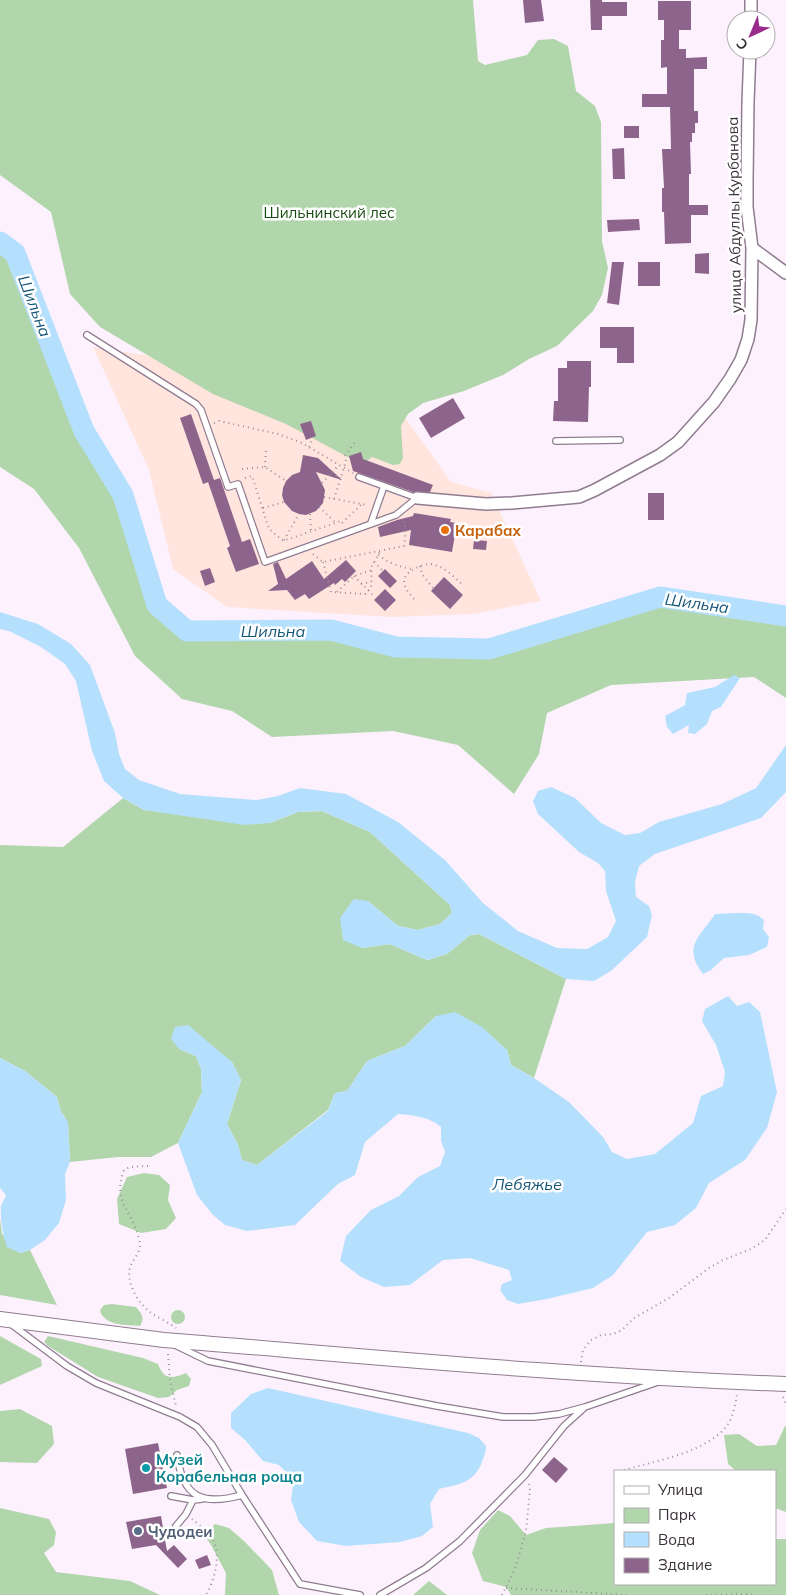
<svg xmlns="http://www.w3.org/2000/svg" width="786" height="1595" font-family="Mulish,sans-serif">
<rect width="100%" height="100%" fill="#fef1fe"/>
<path fill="#ffe5de" d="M93,347L387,392L451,482L491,493L541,601L473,614L391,617L227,607L173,569L149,470Z"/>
<path fill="#b1d6ac" d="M0,0H473L478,61L485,65L527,55L538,40L554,39L568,46L576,91L595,106L601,122L602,241L608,268L602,295L593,311L557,346L529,359L503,375L464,391L423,403L408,414L401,426L403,458L400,464L393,465L372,457L366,462L359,463L286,424L213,394L100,327L70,294L51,212L0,175Z
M0,242L15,253L84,431L123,495L157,605L187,631L331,630L396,647L489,649L660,597L786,616V698L754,677L611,685L547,713L539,754L514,794L458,745L393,731L272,737L232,711L182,699L135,656L79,548L34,489L0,467Z
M123,798L144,810L270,823L298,812L322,811L370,832L450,905L452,913L440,924L418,930L398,926L368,901L362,948L390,944L427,960L447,954L470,935L479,934L566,979L534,1078L511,1065L507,1050L436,1016L405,1046L367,1061L347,1091L335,1093L328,1110L257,1165L242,1160L238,1145L227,1124L241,1080L232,1062L179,1049L196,1056L201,1069L202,1092L178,1143L151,1157H118L70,1162L68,1123L60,1109L57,1097L25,1071L0,1058V845L63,847Z
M144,1173L159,1175L170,1185L168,1200L176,1218L166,1229L141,1233L119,1224L117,1199L127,1177Z
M0,1219L2,1234L20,1253L30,1250L57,1305L0,1295Z
M112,1304L136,1307C142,1314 145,1318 140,1326C127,1325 103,1326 100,1310L104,1305Z
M171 1317a7 7 0 1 1 14 0a7 7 0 1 1-14 0Z
M0,1336L41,1359L42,1366L0,1385Z
M48,1336L143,1358L158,1364C164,1380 171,1379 186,1373L191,1379L189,1386L177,1390L169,1397L158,1398L98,1377L48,1346L44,1342Z
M20,1409L52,1426L54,1444L37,1463L0,1462V1411Z
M785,1426H786V1512L775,1508V1471H736L728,1464L724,1435L739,1434L757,1446L776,1445Z
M0,1508L49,1519L56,1532L54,1545L44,1553L56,1572L130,1581L160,1595H0Z
M498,1510L510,1516L526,1535L546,1528L615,1523V1584H775V1539H786V1595H511L506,1587L483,1581L472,1553L480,1530Z
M215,1524L229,1528L244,1541L272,1570L279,1595H225L226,1573L211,1545L206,1538L208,1532Z
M429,1581L447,1595H413Z"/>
<path fill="#b5e0fd" d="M0,612L38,624L71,644L90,665L115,733L119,754L125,769L139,780L180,794L257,800L278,796L300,788L346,794L398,822L445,860L483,903L518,931L557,948L587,949L608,937L616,921L606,891L605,871L598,863L579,852L538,814L533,801L538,791L551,787L575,798L601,823L625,835L640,833L659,822L722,804L756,788L786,745V792L761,818L655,854L639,866L635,882L636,897L649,906L652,915L647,937L611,971L594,981L566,979L479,934L470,935L447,954L427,960L390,944L362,948L343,940L340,918L354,899L368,901L398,926L418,930L440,924L452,913L450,905L370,832L322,811L298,812L270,823L245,825L144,810L123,798L104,781L92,751L76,681L65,664L41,647L9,631L0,629Z
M734,675L740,678L721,707L712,711L707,724L695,734L688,733L689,725L673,734L667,727L665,716L685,705L687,693L715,687Z
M735,913C746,913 756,912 764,920L763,929L769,937L767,947L749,955L724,958L711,970L703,974C682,946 700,937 715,914Z
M728,996L737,1006L749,1002L760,1012L777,1092L767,1128L745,1160L709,1183L696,1208L675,1225L647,1232L613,1275L593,1288L547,1299L518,1304L507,1300L500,1290L502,1284L512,1280L509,1270L470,1258L443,1260L410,1285L384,1287L361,1277L340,1261L346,1236L371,1210L399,1196L418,1177L440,1166L445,1152L441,1141V1127C430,1117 413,1115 398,1114L365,1142L355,1175L338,1184L295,1225L247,1231L225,1225L213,1215L197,1195L178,1143L202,1092L201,1069L196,1056L179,1049L171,1039L175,1027L188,1025L232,1062L241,1080L227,1124L238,1145L242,1160L257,1165L328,1111L335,1093L347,1091L367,1061L405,1046L436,1016L455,1012L482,1027L507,1050L511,1065L534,1078L569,1102L603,1137L612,1152L627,1159L655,1154L693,1123L701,1096L723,1086L725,1072L716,1045L702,1021L705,1009Z
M0,1058L25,1071L57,1097L60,1109L68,1123L70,1162L65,1174L66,1200L59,1223L45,1240L30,1250L20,1253L7,1247C3,1236 0,1219 1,1206C2,1202 5,1199 6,1195L0,1188Z
M268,1388L468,1433L479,1438L486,1446C486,1454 484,1455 482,1462C474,1483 460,1484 439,1489L430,1504L433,1527L422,1536L400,1542L346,1546L317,1541L299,1522L291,1500L293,1486L292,1478L279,1465L263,1461L245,1440L231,1428V1413L251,1394Z"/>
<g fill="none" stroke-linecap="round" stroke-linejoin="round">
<path stroke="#b5e0fd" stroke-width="21" d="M0,242L15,253L84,431L123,495L157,605L187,631L331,630L396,647L489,649L660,597L786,616"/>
</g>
<path fill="#8d658c" d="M523,0H541L544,21L525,23Z
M590,0H602V2H627V16H602V30H591Z
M658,1H691V30H679V49H686V58L707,57V69H694V111H698V123H695V133H692V142H690L691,174H689V205H708V215H691V243L665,244L664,212H662V188H664L662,149H671L670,107H642V94H667V67L661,68V40H664V20H658Z
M624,126H639V138H624Z
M624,148L625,179H613L612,149Z
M639,219L640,230L608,232L607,220Z
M709,253V274L695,273V254Z
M612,262H624L619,305L607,303Z
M638,262H660V286H638Z
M600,327H634V363H617V348H600Z
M567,361H591V387H589L588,422L553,421L554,401H558V368H567Z
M453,398L465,418L431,438L419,418Z
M191,414L214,480L203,484L180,418Z
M311,421L316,436L306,440L300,424Z
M361,452L363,459L433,485L430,492H413L353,471L349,456Z
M303,455L318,458L342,480L316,472L325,490L324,497L323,503L316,511L306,515L299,514L292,511L284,502L282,495L283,488L286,481L292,475L300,472Z
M220,478L242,542L250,539L259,564L236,572L227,548L230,546L208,482Z
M648,493H664V520H648Z
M414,513L451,519L450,522L457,523L452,552L409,545L411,530L380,537L378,527L397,520L413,516Z
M474,540L487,541L486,550L473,549Z
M346,560L356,571L345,582L342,579L335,585L334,583L309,599L305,594L295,600L287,590L268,591L278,584L273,564L278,562L286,579L312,561L324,579Z
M210,568L215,582L205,586L200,571Z
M385,569L397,581L390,588L378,576Z
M444,577L463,595L450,609L431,591Z
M385,589L396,600L385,611L374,600Z
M158,1443L167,1488L133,1494L125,1449Z
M554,1457L568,1469L556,1483L542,1470Z
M161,1516L167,1551L174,1545L187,1559L178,1568L156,1545L132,1549L126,1522Z
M207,1555L211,1565L199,1569L195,1560Z"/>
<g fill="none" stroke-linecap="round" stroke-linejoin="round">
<defs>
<path id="service" d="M87,335L196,404L201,410L228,487L238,484L265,562L396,515L417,498
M556,441L620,440
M359,477L384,486
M371,523L384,486L417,498
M11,1324L67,1366L96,1383L180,1417L197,1427L212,1445L242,1495L300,1584L360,1595
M175,1345L208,1361L437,1406L503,1417H534L559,1414L585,1407
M177,1455C183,1498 202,1506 242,1495
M171,1496L193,1500
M176,1526L186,1514L193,1500L202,1499
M380,1595L426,1568L460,1541L525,1475L564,1426L585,1407L658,1382"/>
<path id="minor" d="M751,0V20
M752,248L786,273
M417,498L486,504L512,503L579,497L595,490L660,455L678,442L714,402L730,379L741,360L748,339L751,320L752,248L747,207V181L748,102L750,50"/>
<path id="tertiary" d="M0,1319L164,1340L202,1343C396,1359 591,1377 786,1384"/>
</defs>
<use href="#service" stroke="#907c90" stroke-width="8"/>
<use href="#minor" stroke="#907c90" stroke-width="14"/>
<use href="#tertiary" stroke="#907c90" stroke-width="16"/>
<path stroke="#9a909a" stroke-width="2" stroke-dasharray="1 4" stroke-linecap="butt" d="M214,423L219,421L278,434L302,443L353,473
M309,447L312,440
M265,467L266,448
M242,469L265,467L286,481
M331,474L341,477
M245,478L252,476L269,529L283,541L341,521L342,523L363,503
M322,483L339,465
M324,497L367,505
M334,499L346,461L345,456L355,442
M319,507L336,523
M263,508L284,502
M310,514L311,531
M284,540L299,514
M313,554L323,562L404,546L406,531L404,521
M378,555C389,563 399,567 413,569
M323,562L331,592L365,594L371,588L372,566L381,550
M374,562L383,571
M420,566L422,574L433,588
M354,576L375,597
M361,584L371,582
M337,592L354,576L372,570
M414,599C403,587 398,577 416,568C420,566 426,564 431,564C444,566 454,577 463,585
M148,1166L130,1167L124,1170C112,1202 132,1210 139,1239C143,1252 133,1258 130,1267C126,1283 138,1303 150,1312C158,1318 168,1322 176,1328
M168,1354L170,1380L176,1406
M581,1362L583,1350L591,1340L601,1335L613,1334L622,1330L634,1318L669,1298L709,1268L723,1260L751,1249L765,1240L786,1209
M783,1397L786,1404
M624,1470C655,1461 704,1453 726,1427C733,1418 735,1405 737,1395
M192,1519C199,1525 210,1533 214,1542C221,1559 214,1580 206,1595
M506,1588L627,1595
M502,1595L515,1569L526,1531L530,1490L529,1484
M706,1595L746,1594L752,1595"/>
<use href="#service" stroke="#fff" stroke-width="5.5"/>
<use href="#minor" stroke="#fff" stroke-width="11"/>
<use href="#tertiary" stroke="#fff" stroke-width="14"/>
</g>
<circle fill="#e8710a" stroke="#fff" stroke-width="2" cx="445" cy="530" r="5"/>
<circle fill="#0f9aa8" stroke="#fff" stroke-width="2" cx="146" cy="1468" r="5"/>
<circle fill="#5c6f8a" stroke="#fff" stroke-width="2" cx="138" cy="1531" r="5"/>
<g text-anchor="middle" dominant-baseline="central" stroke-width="5" stroke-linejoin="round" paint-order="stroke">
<g font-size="15" fill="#164b10" stroke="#fff">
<text x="329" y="212">Шильнинский лес</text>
</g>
<g font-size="15" fill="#393139" stroke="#fff">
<text transform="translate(734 215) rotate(-91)">улица Абдуллы Курбанова</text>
</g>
<g font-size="15" font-weight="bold" fill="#c56008" stroke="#fff" text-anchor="start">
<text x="455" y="530">Карабах</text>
</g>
<g font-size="15" font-weight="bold" fill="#0d838f" stroke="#fff" text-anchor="start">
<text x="156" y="1459">Музей<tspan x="156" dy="17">Корабельная роща</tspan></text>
</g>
<g font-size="15" font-weight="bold" fill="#4e5e75" stroke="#fff" text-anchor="start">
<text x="148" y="1531">Чудодеи</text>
</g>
<g font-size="16" font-style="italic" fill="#155678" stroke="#fff">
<text transform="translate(35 306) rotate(69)">Шильна</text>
<text transform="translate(697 603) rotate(8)">Шильна</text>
<text x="273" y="631">Шильна</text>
<text x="527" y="1184">Лебяжье</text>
</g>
</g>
<rect x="614" y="1470" width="162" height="115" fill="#ffffff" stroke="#b0adb0"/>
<rect x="624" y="1486" width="25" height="8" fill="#ffffff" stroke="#b0adb0"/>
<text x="658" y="1495" font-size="15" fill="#393139">Улица</text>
<rect x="624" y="1508" width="25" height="15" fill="#b1d6ac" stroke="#b0adb0"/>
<text x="658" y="1520" font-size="15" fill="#393139">Парк</text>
<rect x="624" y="1532" width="25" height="15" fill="#b5e0fd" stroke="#b0adb0"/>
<text x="658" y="1545" font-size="15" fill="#393139">Вода</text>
<rect x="624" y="1558" width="25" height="15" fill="#8d658c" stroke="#b0adb0"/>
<text x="658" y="1570" font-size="15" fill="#393139">Здание</text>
<g transform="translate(751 35) rotate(224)"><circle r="24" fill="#ffffff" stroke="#b0adb0"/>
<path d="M0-4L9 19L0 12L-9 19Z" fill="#982b8c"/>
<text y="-8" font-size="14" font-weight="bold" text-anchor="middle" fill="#393139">С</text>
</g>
</svg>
